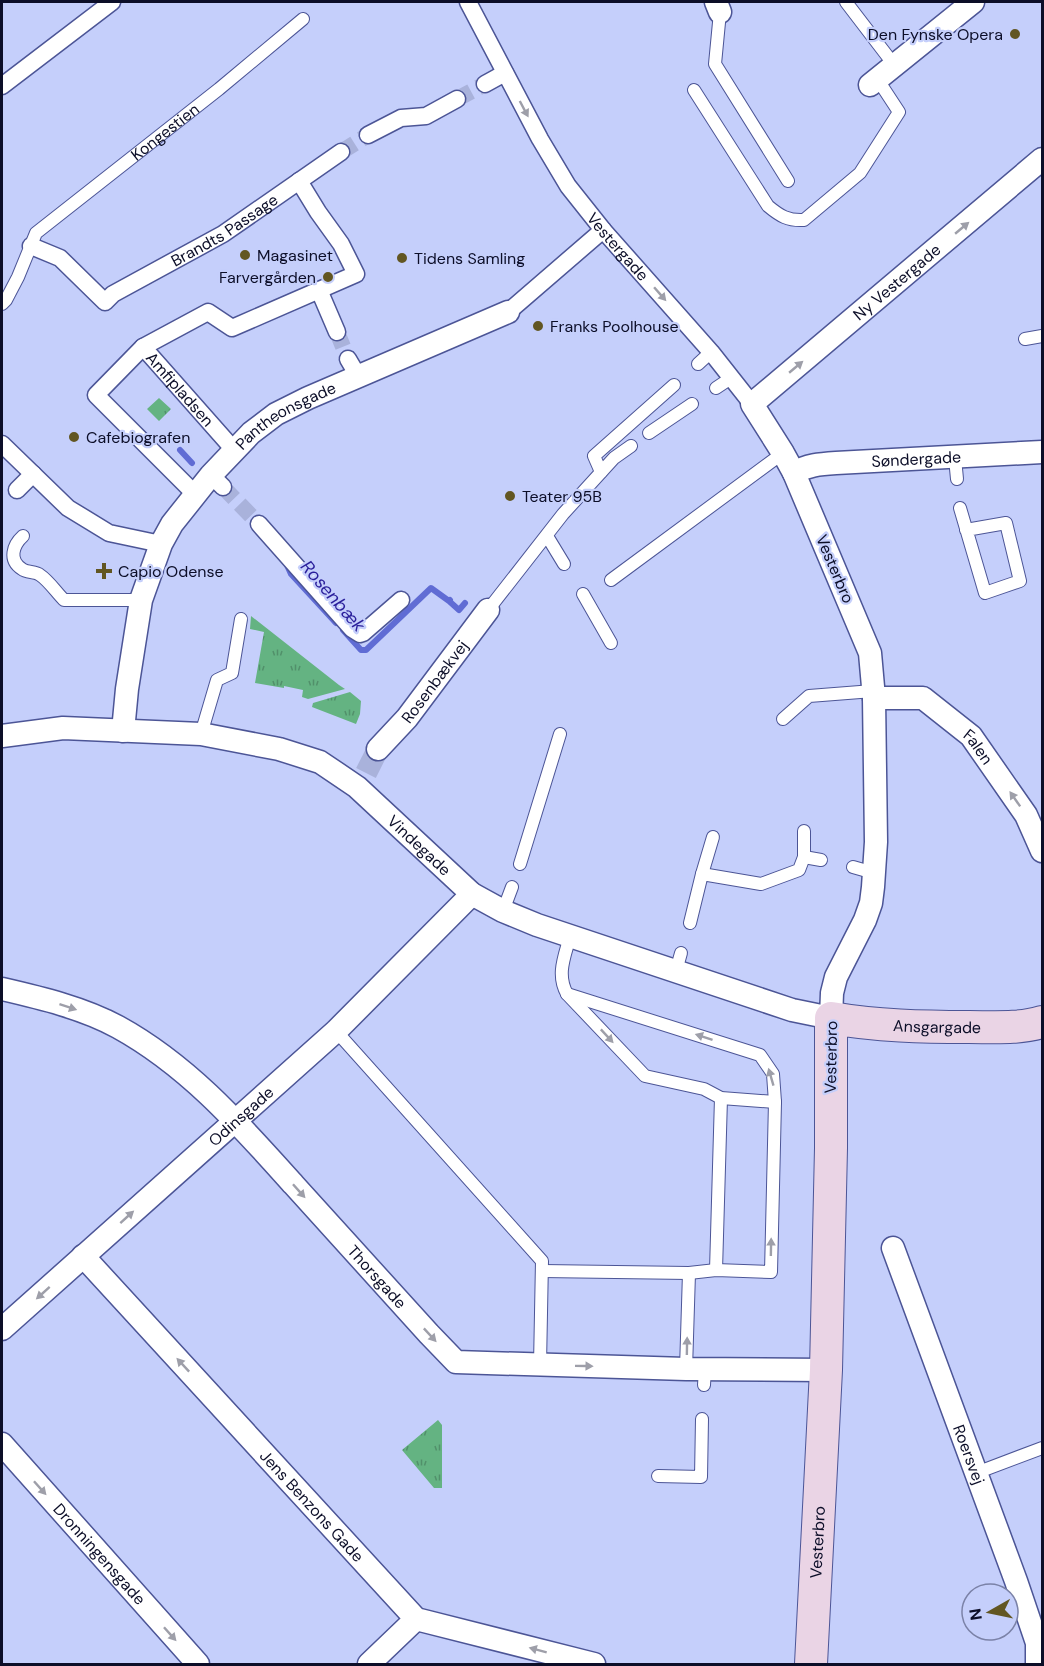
<svg xmlns="http://www.w3.org/2000/svg" width="1044" height="1666" font-family="'DM Sans',sans-serif">
<defs>
<pattern id="grass-tufts" width="24" height="20" patternUnits="userSpaceOnUse" patternTransform="scale(1.5)"><rect width="24" height="20" fill="#64b382"/><path d="M3 7l-1-3M5 7V3M7 7l1-3M15 17l-1-3M17 17v-4M19 17l1-3" fill="none" stroke="#51906a"/></pattern>
</defs>
<rect width="100%" height="100%" fill="#c5cffb"/>
<path fill="url(#grass-tufts)" d="M159,398L171,409L159,421L147,409Z
M251,616L339,685L345,689L308,699L302,697L303,690L284,686V688L255,683L264,632L250,629Z
M350,692L361,701L360,714L356,724L312,707L313,703Z
M438,1420L442,1425V1488H434L402,1450Z"/>
<g fill="none" stroke-linecap="round" stroke-linejoin="round">
<path stroke="#606cd4" stroke-width="6" d="M180,450L192,463
M287,565L291,574L336,623
M449,601L459,610L465,603
M343,630L361,650H366L431,588L449,601L450,600"/>
<path stroke="#a9b2db" stroke-width="16" stroke-dasharray="16 8" stroke-linecap="butt" d="M457,99L485,84
M341,152L368,135
M337,332L348,359
M223,487L259,524"/>
<path stroke="#a9b2db" stroke-width="22" stroke-dasharray="22 11" stroke-linecap="butt" d="M366,773L378,749"/>
<defs>
<g id="service">
<path d="M846,2L895,66"/>
<path d="M720,12L715,64L788,181"/>
<path d="M694,90L768,206C780,216 788,221 804,220L860,173L899,112L878,80"/>
<path id="s1" d="M2,304L6,300L18,277L36,233L219,89L303,19"/>
<path d="M1025,339L1042,336"/>
<path d="M698,364L711,352"/>
<path d="M716,388L731,378"/>
<path d="M649,433L692,404"/>
<path d="M955,458L957,479"/>
<path d="M601,472L594,456L674,385"/>
<path d="M960,508L985,593L1020,581L1006,523L966,530"/>
<path d="M23,536C13,545 8,560 22,569C27,573 35,571 40,575C49,581 56,592 64,600H141"/>
<path d="M547,536L564,564"/>
<path d="M611,580L783,453"/>
<path d="M583,594L611,643"/>
<path d="M488,610L563,514L614,458L631,446"/>
<path d="M783,719L809,696L873,691"/>
<path d="M201,734L217,680L232,673L241,619"/>
<path d="M804,857L821,860"/>
<path d="M520,864L560,734"/>
<path d="M853,867L874,873"/>
<path d="M702,874L713,837"/>
<path d="M503,911L512,887"/>
<path d="M690,923L702,874L761,884L799,870L804,857V831"/>
<path d="M570,936C565,956 556,974 567,994L645,1076L704,1089L721,1098L775,1102"/>
<path d="M676,971L681,953"/>
<path d="M336,1031L542,1261L540,1365"/>
<path d="M716,1270L721,1098"/>
<path d="M542,1271L689,1273L716,1270L771,1272L775,1102L773,1074L760,1055L567,994"/>
<path d="M686,1369L689,1273"/>
<path d="M704,1385L705,1369"/>
<path d="M976,1473L1042,1448"/>
<path d="M658,1476L701,1477L702,1419"/>
</g>
<g id="pedestrian">
<path id="s2" d="M468,2L540,139L568,186L603,230L711,352L752,404"/>
<path d="M485,84L505,73"/>
<path d="M2,86L112,2"/>
<path d="M368,135L401,118L426,116L457,99"/>
<path id="s3" d="M31,246L60,258L105,302L113,294L223,234L341,152"/>
<path d="M319,290L337,332"/>
<path d="M508,312L603,230"/>
<path id="s4" d="M143,347L235,451"/>
<path d="M348,359L358,376"/>
<path d="M2,444L68,508L109,533L161,544"/>
<path d="M211,475L223,487"/>
<path d="M17,490L33,474"/>
<path d="M195,494L96,395L143,347L208,312L232,328L356,274L341,244L318,212L299,181"/>
<path d="M259,524L352,629L360,634L363,633L401,600"/>
</g>
<g id="minor">
<path d="M716,2L720,12"/>
<path d="M870,85L973,2"/>
<path id="s5" d="M794,473C807,465 820,464 836,463L1042,452"/>
<path id="s6" d="M874,698H923L971,736L1026,815L1042,851"/>
<path id="s7" d="M123,731L127,689L141,600L161,544L172,524L211,475L251,433L276,414L308,398L508,312"/>
<path id="s8" d="M2,736L63,728L201,734L279,749L320,762L357,787L472,894L503,911L537,925L792,1010L831,1018L832,993L836,977L865,920L871,903L873,887L876,842L874,698L870,653L794,473L783,453L752,404L1042,159"/>
<path id="s9" d="M378,749L407,718L488,610"/>
<path id="s10" d="M2,989C41,998 83,1008 118,1027C189,1066 241,1126 294,1185C339,1234 384,1284 429,1334L456,1362L686,1369L826,1370"/>
<path id="s11" d="M893,1248L1016,1581L1037,1643V1664"/>
<path id="s12" d="M83,1256L416,1619L594,1664"/>
<path id="s13" d="M2,1329L336,1031L472,894"/>
<path id="s14" d="M2,1444L198,1664"/>
<path d="M369,1664L416,1619"/>
</g>
<g id="secondary">
<path id="s15" d="M811,1664L826,1370L831,1148V1018C877,1026 923,1027 969,1027C993,1027 1020,1029 1042,1022"/>
</g>
</defs>
<use href="#service" stroke="#4c5596" stroke-width="14"/>
<use href="#pedestrian" stroke="#4c5596" stroke-width="19"/>
<use href="#minor" stroke="#4c5596" stroke-width="25"/>
<use href="#secondary" stroke="#4c5596" stroke-width="34"/>
<use href="#service" stroke="#fff" stroke-width="12"/>
<use href="#pedestrian" stroke="#fff" stroke-width="16"/>
<use href="#minor" stroke="#fff" stroke-width="22"/>
<use href="#secondary" stroke="#ead4e5" stroke-width="32"/>
</g>
<defs><path id="oneway-solid" d="M-6-.8H1V-3.2L6.5 0L1 3.2V.8H-6Z" transform="scale(1.5)"/></defs>
<g fill="#9e9fa9">
<use href="#oneway-solid" transform="translate(524 109) rotate(62)"/>
<use href="#oneway-solid" transform="translate(962 228) rotate(-40)"/>
<use href="#oneway-solid" transform="translate(660 294) rotate(49)"/>
<use href="#oneway-solid" transform="translate(796 367) rotate(-40)"/>
<use href="#oneway-solid" transform="translate(1015 799) rotate(-125)"/>
<use href="#oneway-solid" transform="translate(68 1007) rotate(18)"/>
<use href="#oneway-solid" transform="translate(607 1036) rotate(47)"/>
<use href="#oneway-solid" transform="translate(704 1037) rotate(-162)"/>
<use href="#oneway-solid" transform="translate(771 1077) rotate(-106)"/>
<use href="#oneway-solid" transform="translate(299 1191) rotate(48)"/>
<use href="#oneway-solid" transform="translate(127 1217) rotate(-42)"/>
<use href="#oneway-solid" transform="translate(771 1247) rotate(-89)"/>
<use href="#oneway-solid" transform="translate(43 1293) rotate(138)"/>
<use href="#oneway-solid" transform="translate(430 1335) rotate(47)"/>
<use href="#oneway-solid" transform="translate(687 1346) rotate(-89)"/>
<use href="#oneway-solid" transform="translate(183 1365) rotate(-133)"/>
<use href="#oneway-solid" transform="translate(584 1366) rotate(1)"/>
<use href="#oneway-solid" transform="translate(40 1488) rotate(48)"/>
<use href="#oneway-solid" transform="translate(170 1634) rotate(48)"/>
<use href="#oneway-solid" transform="translate(538 1650) rotate(-165)"/>
</g>
<g fill="#625622" stroke="#c5cffb" stroke-width="2">
<circle cx="1015" cy="34" r="6"/>
<circle cx="245" cy="255" r="6"/>
<circle cx="402" cy="258" r="6"/>
<circle cx="328" cy="277" r="6"/>
<circle cx="538" cy="326" r="6"/>
<circle cx="74" cy="437" r="6"/>
<circle cx="510" cy="496" r="6"/>
<path d="M101 562h6v6h6v6h-6v6h-6v-6h-6v-6h6z"/>
</g>
<g text-anchor="middle" dominant-baseline="central" stroke-width="4.5" stroke-linejoin="round" paint-order="stroke">
<g font-size="16" fill="#0c0e28" stroke="#c5cffb" text-anchor="start">
<text x="1003" y="34" text-anchor="end">Den Fynske Opera</text>
<text x="257" y="255">Magasinet</text>
<text x="414" y="258">Tidens Samling</text>
<text x="316" y="277" text-anchor="end">Farvergården</text>
<text x="550" y="326">Franks Poolhouse</text>
<text x="86" y="437">Cafebiografen</text>
<text x="522" y="496">Teater 95B</text>
<text x="118" y="571">Capio Odense</text>
</g>
<g font-size="16" fill="#0c0e28" stroke="#c5cffb">
<text stroke="none"><textPath href="#s1" startOffset="243">Kongestien</textPath></text>
<text stroke="none"><textPath href="#s3" startOffset="234">Brandts Passage</textPath></text>
<text stroke="none"><textPath href="#s2" startOffset="288">Vestergade</textPath></text>
<text stroke="none"><textPath href="#s8" startOffset="1744">Ny Vestergade</textPath></text>
<text stroke="none"><textPath href="#s4" startOffset="56">Amfipladsen</textPath></text>
<text stroke="none"><textPath href="#s7" startOffset="374">Pantheonsgade</textPath></text>
<text stroke="none"><textPath href="#s5" startOffset="124">Søndergade</textPath></text>
<text transform="translate(835 569) rotate(67)">Vesterbro</text>
<text stroke="none"><textPath href="#s9" startOffset="88">Rosenbækvej</textPath></text>
<text stroke="none"><textPath href="#s6" startOffset="123">Falen</textPath></text>
<text stroke="none"><textPath href="#s8" startOffset="452">Vindegade</textPath></text>
<text stroke="none"><textPath href="#s15" startOffset="753">Ansgargade</textPath></text>
<text transform="translate(831 1057) rotate(-89)">Vesterbro</text>
<text stroke="none"><textPath href="#s13" startOffset="320">Odinsgade</textPath></text>
<text stroke="none"><textPath href="#s10" startOffset="484">Thorsgade</textPath></text>
<text stroke="none"><textPath href="#s11" startOffset="220">Roersvej</textPath></text>
<text stroke="none"><textPath href="#s12" startOffset="339">Jens Benzons Gade</textPath></text>
<text stroke="none"><textPath href="#s15" startOffset="122">Vesterbro</textPath></text>
<text stroke="none"><textPath href="#s14" startOffset="147">Dronningensgade</textPath></text>
</g>
<g font-size="18" font-style="italic" fill="#2a1f9b" stroke="#c5cffb">
<text transform="translate(333 596) rotate(49)">Rosenbæk</text>
</g>
</g>
<rect width="1044" height="1666" fill="none" stroke="#0c0e28" stroke-width="6"/>
<g transform="translate(990 1612) rotate(261)"><circle r="28" fill="#c5cffb" stroke="#7b82a7" stroke-width="1.5"/>
<path d="M0-4.5L10 22L0 15L-10 22Z" fill="#625622"/>
<text y="-9" font-size="16" font-weight="bold" text-anchor="middle" fill="#0c0e28">N</text>
</g>
</svg>
